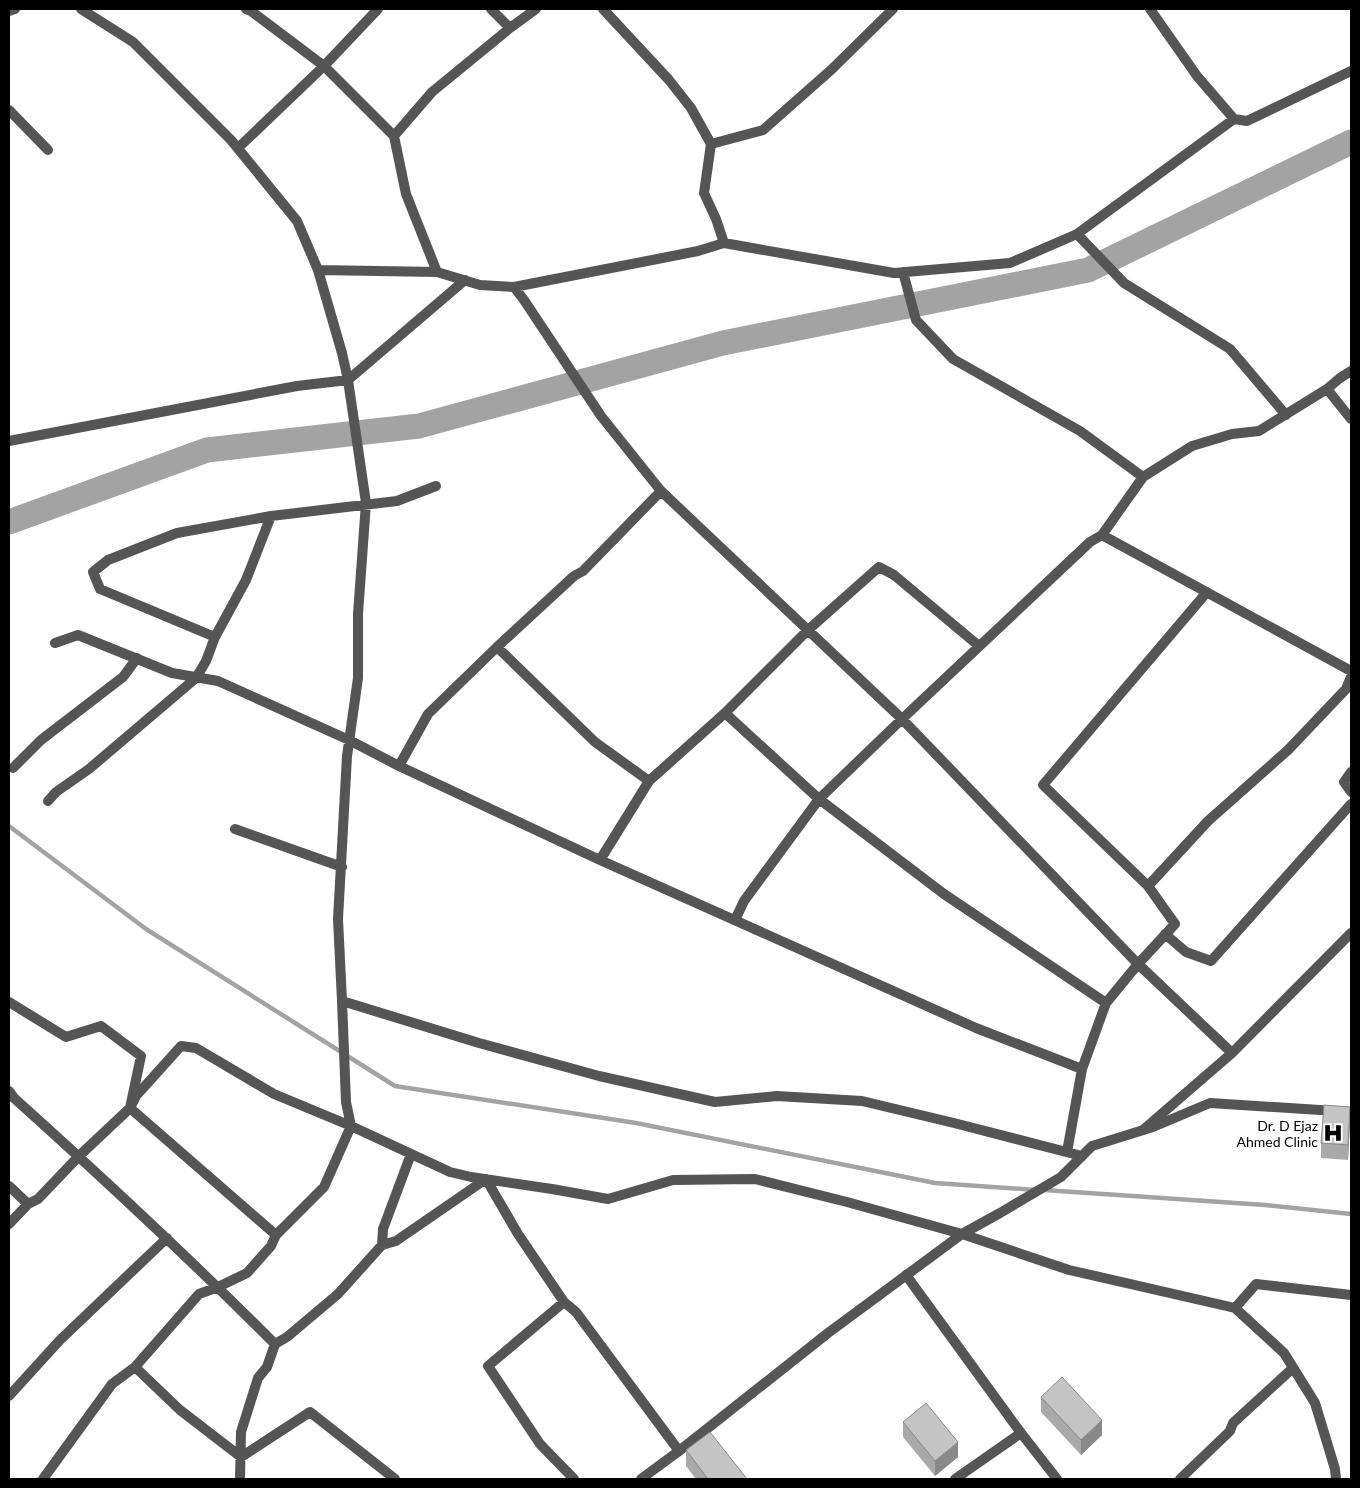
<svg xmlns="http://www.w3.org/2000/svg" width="1360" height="1488" font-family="Lato,sans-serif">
<rect width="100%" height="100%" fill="#fff"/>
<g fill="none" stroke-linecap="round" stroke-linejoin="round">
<path stroke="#a3a3a3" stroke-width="4.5" d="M9,826L146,929L395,1086L636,1123L935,1183L1036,1190
M1044,1190L1265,1205L1351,1214"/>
<path stroke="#a3a3a3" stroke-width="25" d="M9,522L207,450L419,426L723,343L1088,270L1351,142"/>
<path stroke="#555" stroke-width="10" d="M81,9L133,42L231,140L297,221L318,270L342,353L348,380L366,503L358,614V678L347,756L338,919L342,1001L479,1043L599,1076L715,1102L777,1096L862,1101L954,1123L1082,1156
M246,9L251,11L324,66L394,136L406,194L437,272
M491,9L510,28
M603,9L669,80L691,108L711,144L704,193L716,219L724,243L894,273L1010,263L1077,234L1234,119
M1150,9L1197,76L1234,119L1247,121L1351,71
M9,11L15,9
M9,110L48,150
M394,136L432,92L510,28L536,9
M711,144L763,130L831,70L893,9
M238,148L324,66L378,9
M1077,234L1124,283L1230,349L1286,415
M318,270L437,272L480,285L514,287L524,300L601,416L661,491L902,719L1138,964L1232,1053
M903,272L916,320L953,359L1080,431L1143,477
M514,287L698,251L724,243
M1327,389L1351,419
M9,441L297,386L348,380L465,280
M1102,535L1351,671
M215,637L100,589L93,572L108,560L177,533L271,516L397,501L436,486
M55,643L78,635L172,673L218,681L349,740L399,766L600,860L976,1028L1082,1069
M497,647L595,742L649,781
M725,713L819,799L944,894L1106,1003
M399,766L428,714L497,647L574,576L583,571L661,491
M13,768L41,740L123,677L137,658
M1351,772L1344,782L1351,792
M48,801L56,792L89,769L196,678L206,661L215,637L246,580L271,516
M235,829L342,867
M600,860L649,781L725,713L808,630L879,567L894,575L979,646
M1148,886L1208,821L1288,750L1346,689L1351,677
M735,920L744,901L819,799L902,719L1090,542L1102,535L1143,477L1192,446L1232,434L1259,431L1327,389L1340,378L1351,371
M1165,934L1186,952L1211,961L1351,804
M342,1001L346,1102L351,1126L450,1172L471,1177L552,1189L608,1199L673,1180L755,1179L847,1202L962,1234L1069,1270L1235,1308L1256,1284L1351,1295
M9,1002L66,1037L101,1026L141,1056L130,1108L276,1235
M9,1091L14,1098C103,1178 190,1259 275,1344
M1143,1130L1232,1053L1351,933
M1067,1152L1082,1069L1106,1003L1138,964L1175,924L1148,886L1043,785L1207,592
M9,1186L28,1204
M9,1224L28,1204L38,1199L79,1156L130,1108L136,1096L181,1046L196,1048L274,1094L351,1126L324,1187L276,1235L271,1246L247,1273L218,1287L199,1294L135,1367L180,1410L241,1457L310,1412L395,1479
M382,1245L383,1229L411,1154
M906,1275L1021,1433L1057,1479
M564,1302L488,1366L540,1444L574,1479
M1235,1308L1284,1353L1315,1403L1335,1469L1336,1479
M9,1396L60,1340L167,1238
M43,1479L112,1384L135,1367
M240,1479L241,1432L258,1378L267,1367L275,1344L287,1337L338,1294L382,1245L396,1241L486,1179L518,1234L564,1302L576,1312L679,1451
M955,1479L1021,1433
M1180,1479L1230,1431L1233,1423L1293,1368"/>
<path stroke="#555" stroke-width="10" d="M641,1479L679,1451L828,1333L962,1234L1000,1213L1061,1177L1092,1146L1153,1127L1210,1103L1351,1112"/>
</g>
<path fill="#a9a9a9" d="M1350,1122L1348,1160L1321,1158V1143Z
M1041,1397L1102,1435L1081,1455L1041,1412Z
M903,1422L958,1457L935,1476L903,1437Z
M686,1450L747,1479H696L686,1466Z"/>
<path fill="#898989" d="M1350,1107V1122L1348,1160V1145Z
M1102,1420V1435L1081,1455V1440Z
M958,1442V1457L935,1476V1461Z"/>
<path fill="#c4c4c4" stroke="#898989" d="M1324,1105L1350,1107L1348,1145L1321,1143Z
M1062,1377L1102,1420L1081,1440L1041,1397Z
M926,1403L958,1442L935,1461L903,1422Z
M710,1432L747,1479H708L686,1450Z"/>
<defs>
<symbol id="hospital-bare" viewBox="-9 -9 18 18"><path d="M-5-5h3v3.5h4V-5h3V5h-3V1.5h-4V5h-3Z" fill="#000" stroke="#fff" stroke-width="2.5" paint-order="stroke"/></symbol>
</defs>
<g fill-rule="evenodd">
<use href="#hospital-bare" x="1319" y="1119" width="28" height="28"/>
</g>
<g text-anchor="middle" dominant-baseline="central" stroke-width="4" stroke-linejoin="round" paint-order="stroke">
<g font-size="14" fill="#000" stroke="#fff" text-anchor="end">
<text x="1318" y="1125">Dr. D Ejaz<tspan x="1318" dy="16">Ahmed Clinic</tspan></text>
</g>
</g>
<rect width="1360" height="1488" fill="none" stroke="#000000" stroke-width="20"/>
</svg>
